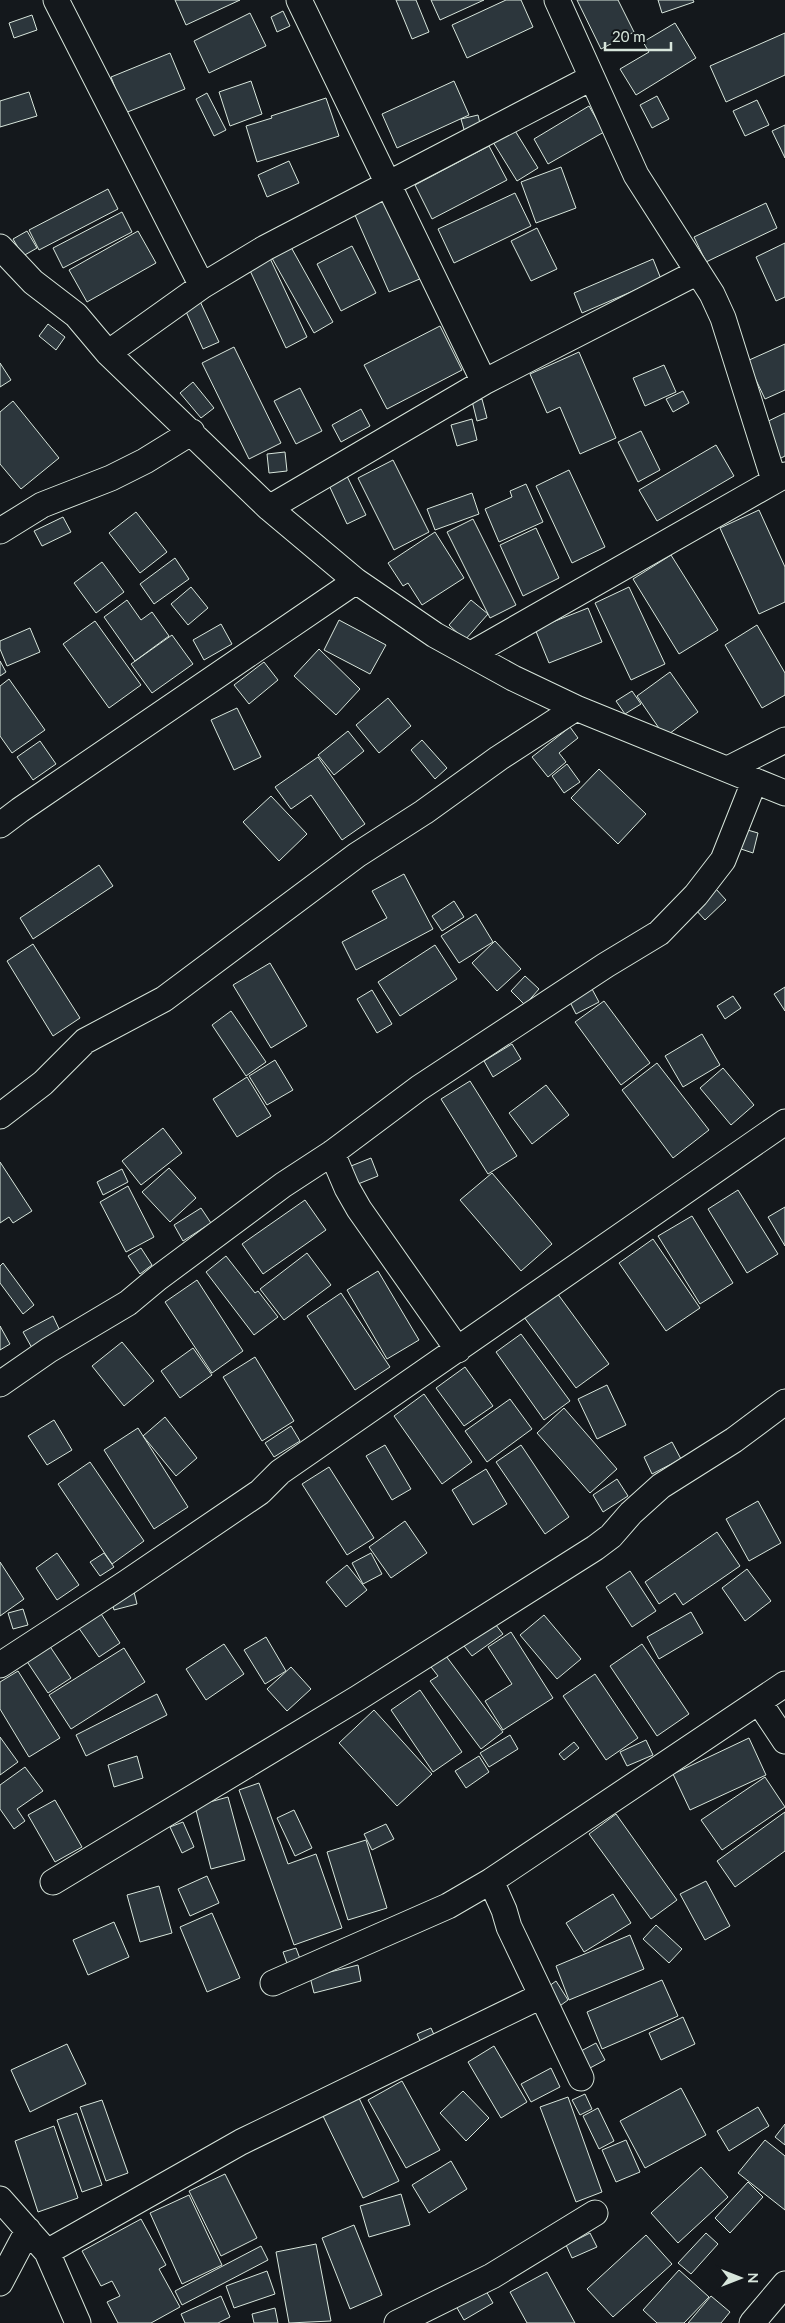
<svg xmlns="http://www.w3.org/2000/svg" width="785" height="2323" font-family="Lato,sans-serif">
<rect width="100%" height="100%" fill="#14181c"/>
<path fill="#2c363c" stroke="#d8e6dc" d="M175,0H240L186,25Z
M396,0H416L429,32L412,39Z
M431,0H484L440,20Z
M506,0H521L533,27L467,58L452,25Z
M577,0H618L634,32L601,49Z
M658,0H693L694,2L662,13Z
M283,11L290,26L277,32L271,17Z
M250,13L266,46L209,73L194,41Z
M32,15L37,30L14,38L9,23Z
M675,23L696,58L636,95L620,69L649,52L643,42Z
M785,33V75L726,102L710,66Z
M170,53L185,89L125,113L111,77Z
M251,81L262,114L230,126L219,92Z
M454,81L469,115L397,148L382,114Z
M29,92L37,116L0,127V101Z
M207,93L226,130L214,136L196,99Z
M657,96L669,119L652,128L640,105Z
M326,98L339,136L257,162L246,126L272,118L271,116Z
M757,100L769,125L745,136L733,111Z
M589,106L604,132L548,164L534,139Z
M478,115L481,128L465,133L461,119Z
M785,125V158L772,131Z
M514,129L538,168L517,181L493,142Z
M489,146L507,180L432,219L415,185Z
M289,161L299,183L267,197L258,175Z
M561,167L576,208L536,223L521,182Z
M108,189L118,209L39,250L29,230Z
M383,192L422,278L389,292L351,206Z
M515,193L531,226L454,263L438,229Z
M766,203L777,228L706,262L694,237Z
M122,212L132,232L63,268L53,248Z
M537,228L557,269L531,281L511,241Z
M27,231L37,248L23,256L13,239Z
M138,231L156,263L87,302L69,270Z
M287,240L333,322L314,333L268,251Z
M785,243V297L776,301L756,257Z
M352,246L376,293L341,311L317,264Z
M267,252L307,337L286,348L246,262Z
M653,259L661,279L582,313L574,293Z
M198,297L219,342L203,349L183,305Z
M48,324L65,337L56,350L39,336Z
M440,326L462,370L387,409L364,365Z
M785,344V390L765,399L747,361Z
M234,347L281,443L249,459L202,363Z
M579,352L616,438L580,454L560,407L547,413L530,374Z
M0,363L11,380L0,387Z
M664,365L676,392L645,406L633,378Z
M193,382L214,408L201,418L180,393Z
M300,388L322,431L296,444L274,401Z
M683,391L689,403L673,412L666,399Z
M482,399L487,418L477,421L472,401Z
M13,401L59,458L21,489L0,464V412Z
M361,409L370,426L341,442L332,425Z
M785,413V456L775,461L758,426Z
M472,419L477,440L457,446L451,425Z
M641,431L660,470L638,482L618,442Z
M716,445L734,476L657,521L639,490Z
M285,452L287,471L269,473L267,454Z
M393,460L429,532L394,550L358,478Z
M569,470L605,547L572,563L536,486Z
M345,472L366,515L347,524L327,481Z
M526,484L543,522L499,542L485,509L512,497L510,491Z
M472,493L479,514L435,530L427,509Z
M759,510L785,567V602L759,614L720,528Z
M136,512L167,552L140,573L109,533Z
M63,517L71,532L42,546L34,531Z
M473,519L516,605L490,618L447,532Z
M536,528L559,578L523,596L500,545Z
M435,532L464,578L422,605L408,583L403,586L388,563Z
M671,555L718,630L679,654L633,579Z
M175,558L189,579L154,604L140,584Z
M102,562L124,592L96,613L74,583Z
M191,587L208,608L188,625L171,604Z
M629,587L665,664L631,680L595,603Z
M127,600L141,620L152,612L169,636L135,661L104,617Z
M471,600L488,614L465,640L449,625Z
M588,608L602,642L549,663L535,629Z
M339,620L386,645L370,674L324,650Z
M95,621L141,685L109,708L63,644Z
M221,624L232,644L204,660L193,640Z
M757,625L785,673V695L762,708L725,645Z
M30,628L40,652L7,666L0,649V641Z
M172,635L193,664L152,693L131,664Z
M319,649L360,689L336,715L294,676Z
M0,661L6,672L0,676Z
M264,662L278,680L249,704L234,685Z
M670,672L698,712L665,737L637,696Z
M9,679L45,730L12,753L0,736V686Z
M632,691L641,704L625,714L616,701Z
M388,698L411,726L379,753L356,725Z
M237,708L261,757L234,770L211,720Z
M570,727L578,738L559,753L566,762L548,777L532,757Z
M348,731L364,751L334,775L318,755Z
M422,740L447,768L435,779L411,750Z
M40,741L56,764L33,780L17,757Z
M318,757L365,824L342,840L311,795L291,809L275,787Z
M567,764L580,782L564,793L552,776Z
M599,769L646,814L618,844L571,798Z
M271,796L307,834L279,861L243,822Z
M744,829L758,833L753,853L738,848Z
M99,865L113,886L33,939L20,918Z
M404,874L433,929L356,970L342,942L387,918L372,891Z
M716,889L726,900L705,920L695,909Z
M454,901L464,917L442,931L432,916Z
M476,914L493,942L459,963L441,936Z
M495,941L521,969L497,991L472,963Z
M33,944L80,1018L53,1036L7,961Z
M435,945L457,979L400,1016L378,982Z
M270,963L307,1026L271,1048L233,985Z
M525,976L539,989L525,1005L511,991Z
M785,987V1011L774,994Z
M592,989L599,1002L576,1014L569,1000Z
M372,990L392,1024L377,1033L357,999Z
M733,996L741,1008L725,1019L717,1006Z
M604,1001L650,1063L621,1085L575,1022Z
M231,1011L266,1062L246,1076L212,1025Z
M702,1034L720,1065L683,1087L665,1056Z
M512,1044L521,1059L493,1077L484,1061Z
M275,1060L293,1090L267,1105L249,1076Z
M657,1063L709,1130L673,1158L622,1090Z
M723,1068L754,1105L731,1125L700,1088Z
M247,1077L271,1116L237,1137L213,1099Z
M470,1081L517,1156L488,1174L441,1099Z
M546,1085L569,1115L532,1144L509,1113Z
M163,1128L182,1153L141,1185L122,1161Z
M371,1158L378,1176L358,1184L351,1166Z
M0,1162L32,1211L13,1223L9,1217L0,1223Z
M169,1168L196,1198L170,1222L142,1192Z
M122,1169L128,1182L103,1195L97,1182Z
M492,1173L552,1244L521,1271L460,1200Z
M128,1186L154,1237L126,1252L100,1202Z
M738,1190L778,1254L747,1273L708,1209Z
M305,1200L326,1230L263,1274L242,1244Z
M785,1207V1246L768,1217Z
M201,1208L211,1223L183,1241L174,1225Z
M692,1216L733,1283L700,1304L658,1236Z
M653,1239L700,1308L666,1331L619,1263Z
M141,1248L152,1265L140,1274L128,1256Z
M307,1253L331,1285L284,1320L260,1289Z
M226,1256L255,1293L258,1291L278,1317L254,1335L206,1272Z
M3,1263L34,1305L23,1314L0,1283V1266Z
M378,1271L419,1340L387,1359L347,1290Z
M197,1280L243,1351L212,1373L165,1302Z
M341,1293L390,1367L355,1390L307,1316Z
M557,1293L609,1364L576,1388L524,1317Z
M53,1316L61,1333L32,1348L23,1332Z
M0,1326L10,1344L0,1350Z
M521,1334L570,1401L544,1420L496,1352Z
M122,1342L154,1381L124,1406L92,1366Z
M193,1348L212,1375L180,1398L161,1371Z
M255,1357L294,1421L262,1441L223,1377Z
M465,1367L493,1406L464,1426L436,1388Z
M607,1385L626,1425L597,1439L578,1399Z
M424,1394L472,1462L442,1484L394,1416Z
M510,1399L532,1429L487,1462L465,1431Z
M564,1408L617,1469L590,1493L537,1433Z
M165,1417L197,1458L176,1476L143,1436Z
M54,1420L72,1450L47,1465L28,1436Z
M291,1426L300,1441L274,1457L265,1443Z
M138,1428L188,1507L154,1529L104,1450Z
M672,1442L681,1459L652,1474L644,1457Z
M385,1445L411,1489L392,1500L366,1456Z
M521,1445L569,1517L545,1534L496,1462Z
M90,1462L144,1541L112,1564L58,1484Z
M329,1467L374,1538L347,1555L302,1484Z
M486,1469L507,1504L473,1525L452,1490Z
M617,1479L628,1496L603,1512L593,1495Z
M758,1501L781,1543L749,1561L726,1519Z
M405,1521L427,1553L391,1578L369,1547Z
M717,1532L740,1566L683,1605L675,1593L659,1604L645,1582Z
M57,1553L79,1585L57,1600L36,1568Z
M104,1553L114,1567L100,1576L90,1562Z
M371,1553L382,1574L363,1584L352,1563Z
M0,1562L24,1599L0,1616Z
M347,1565L367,1590L346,1607L326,1582Z
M747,1569L771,1601L745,1621L722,1588Z
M630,1571L656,1611L632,1627L606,1587Z
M133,1588L137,1604L114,1610L110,1595Z
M23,1609L28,1625L13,1629L8,1613Z
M98,1609L120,1643L99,1657L76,1624Z
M691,1612L703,1633L659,1659L647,1637Z
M544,1615L581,1659L557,1679L520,1635Z
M492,1620L503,1634L472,1656L461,1642Z
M511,1632L553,1698L503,1730L485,1701L512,1684L488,1647Z
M266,1637L286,1671L265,1684L244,1650Z
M224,1644L244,1674L206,1700L186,1669Z
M642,1644L689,1714L657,1736L610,1666Z
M49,1645L71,1678L48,1693L26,1660Z
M124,1648L145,1682L71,1729L49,1695Z
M443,1652L503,1732L481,1749L430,1681L438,1676L428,1663Z
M291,1667L311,1689L287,1711L267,1689Z
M18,1671L60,1738L29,1757L0,1709V1682Z
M595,1674L638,1738L606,1760L563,1696Z
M420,1690L462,1752L433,1772L391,1710Z
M157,1694L167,1715L86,1756L76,1735Z
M374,1710L432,1774L397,1806L339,1743Z
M510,1735L518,1749L489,1767L480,1753Z
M0,1737L18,1762L0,1775Z
M749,1738L766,1775L690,1810L673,1774Z
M646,1740L653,1755L627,1766L620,1752Z
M574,1742L579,1748L564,1760L559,1754Z
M137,1756L143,1778L114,1787L108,1765Z
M479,1756L489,1772L466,1788L455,1771Z
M25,1767L43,1791L17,1809L25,1821L14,1829L0,1809V1785Z
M765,1777L785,1807L722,1850L701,1820Z
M259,1783L288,1864L316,1854L342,1928L294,1945L239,1790Z
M228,1797L245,1860L211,1869L195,1806Z
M55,1800L82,1847L55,1862L28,1815Z
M294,1810L312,1848L295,1856L277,1818Z
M785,1812V1851L735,1887L717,1861Z
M616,1814L677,1900L651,1919L589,1834Z
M183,1822L194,1847L182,1853L170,1827Z
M386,1824L394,1839L372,1850L364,1834Z
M366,1840L387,1908L348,1920L327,1852Z
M207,1876L219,1903L190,1916L178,1889Z
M706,1881L730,1926L705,1940L680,1894Z
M159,1886L172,1933L140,1942L127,1895Z
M613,1894L631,1923L584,1952L566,1923Z
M212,1913L240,1978L207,1992L180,1927Z
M114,1922L129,1957L88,1975L73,1940Z
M656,1925L682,1949L669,1963L643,1939Z
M630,1935L644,1969L569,2000L556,1966Z
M296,1948L302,1964L289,1969L283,1952Z
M358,1965L361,1981L314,1993L310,1977Z
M662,1980L678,2016L602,2049L587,2012Z
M556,1981L568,2000L557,2008L545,1989Z
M683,2017L695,2044L661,2060L649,2033Z
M431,2028L435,2037L421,2043L417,2034Z
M596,2043L605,2060L590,2068L581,2051Z
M67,2044L86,2084L30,2112L11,2070Z
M494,2046L527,2102L501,2118L468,2062Z
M551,2068L560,2087L531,2102L521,2084Z
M402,2081L440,2150L406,2168L368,2100Z
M681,2088L706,2135L645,2168L620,2121Z
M463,2091L489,2118L466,2141L440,2113Z
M585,2094L592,2109L580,2115L572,2100Z
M568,2097L602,2192L576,2202L540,2107Z
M359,2098L399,2181L363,2198L323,2116Z
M102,2100L128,2173L106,2181L80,2107Z
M758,2107L769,2126L729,2151L717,2131Z
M598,2108L614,2141L599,2149L583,2116Z
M77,2113L102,2185L82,2192L57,2120Z
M785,2124V2145L775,2137Z
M54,2126L78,2198L38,2212L15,2141Z
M626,2140L640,2172L616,2182L602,2150Z
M765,2140L785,2156V2210L738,2173Z
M451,2161L467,2189L429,2213L412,2185Z
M701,2167L728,2197L678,2243L651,2213Z
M225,2174L257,2238L221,2256L189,2191Z
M748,2182L763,2197L730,2233L715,2218Z
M401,2194L410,2225L369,2237L360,2206Z
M189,2195L222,2265L182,2284L150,2213Z
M141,2219L166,2265L159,2269L180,2307L151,2323H118L107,2302L120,2296L112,2281L101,2286L82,2251Z
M354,2225L382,2295L350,2309L322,2238Z
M590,2233L597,2247L572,2258L566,2245Z
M706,2233L718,2244L691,2274L678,2263Z
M646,2235L672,2264L613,2317L587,2289Z
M316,2244L331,2321L289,2323L276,2252Z
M261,2246L268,2260L182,2305L175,2291Z
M679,2270L709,2297L684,2323H657L643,2310Z
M267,2271L275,2294L234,2308L226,2286Z
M547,2272L575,2323H527L510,2292Z
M482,2284L493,2303L464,2320L453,2301Z
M221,2296L230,2317L218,2323H185L181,2314Z
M711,2296L730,2312L721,2323H688Z
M275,2308L278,2323H254L252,2314Z"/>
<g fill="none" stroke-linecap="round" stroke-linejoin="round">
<defs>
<path id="minor" d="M56,0L202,286
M299,0L484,382
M557,0L636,175L712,294L723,318L774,480
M0,247L33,282L76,315L108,353L269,508L356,581L435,635L513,678L576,708L785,793
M108,353L202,286L265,248L591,78
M269,508L484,382L698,272
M0,531L42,505L111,478L145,461L192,432
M471,654L785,475
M728,769L785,740
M0,825L20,810L356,581
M0,1116L43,1083L85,1041L164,999L357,855L424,812L499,758L576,708
M332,1153L347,1188L359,1209L458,1350
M0,1384L49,1350L128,1303L158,1278L283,1185L332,1153L419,1088L606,965L659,933L696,895L723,860L754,782
M0,1665L126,1583L260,1492L280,1472L785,1122
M759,1702L785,1741
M491,1881L504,1910L509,1927L581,2078
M53,1882L358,1698L595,1548L611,1536L631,1513L661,1486L734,1440L785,1402
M273,1983L448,1906L491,1881L785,1684
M0,2199L47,2252L78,2323
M47,2252L241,2142L541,1996
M0,2283L28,2230
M397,2323L492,2276L595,2213
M752,2323L785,2284"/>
</defs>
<use href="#minor" stroke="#d8e6dc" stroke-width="27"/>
<use href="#minor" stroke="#14181c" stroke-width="25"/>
</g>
<g transform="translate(740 2278) rotate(90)" stroke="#14181c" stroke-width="4" paint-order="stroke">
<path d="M0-4L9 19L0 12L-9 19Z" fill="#d8e6dc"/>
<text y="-8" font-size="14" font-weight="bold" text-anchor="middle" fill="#d8e6dc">N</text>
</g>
<path d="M605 42v8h66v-8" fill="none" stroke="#d8e6dc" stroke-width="2.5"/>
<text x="612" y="42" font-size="15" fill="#d8e6dc" stroke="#14181c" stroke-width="4" paint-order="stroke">20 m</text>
</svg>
